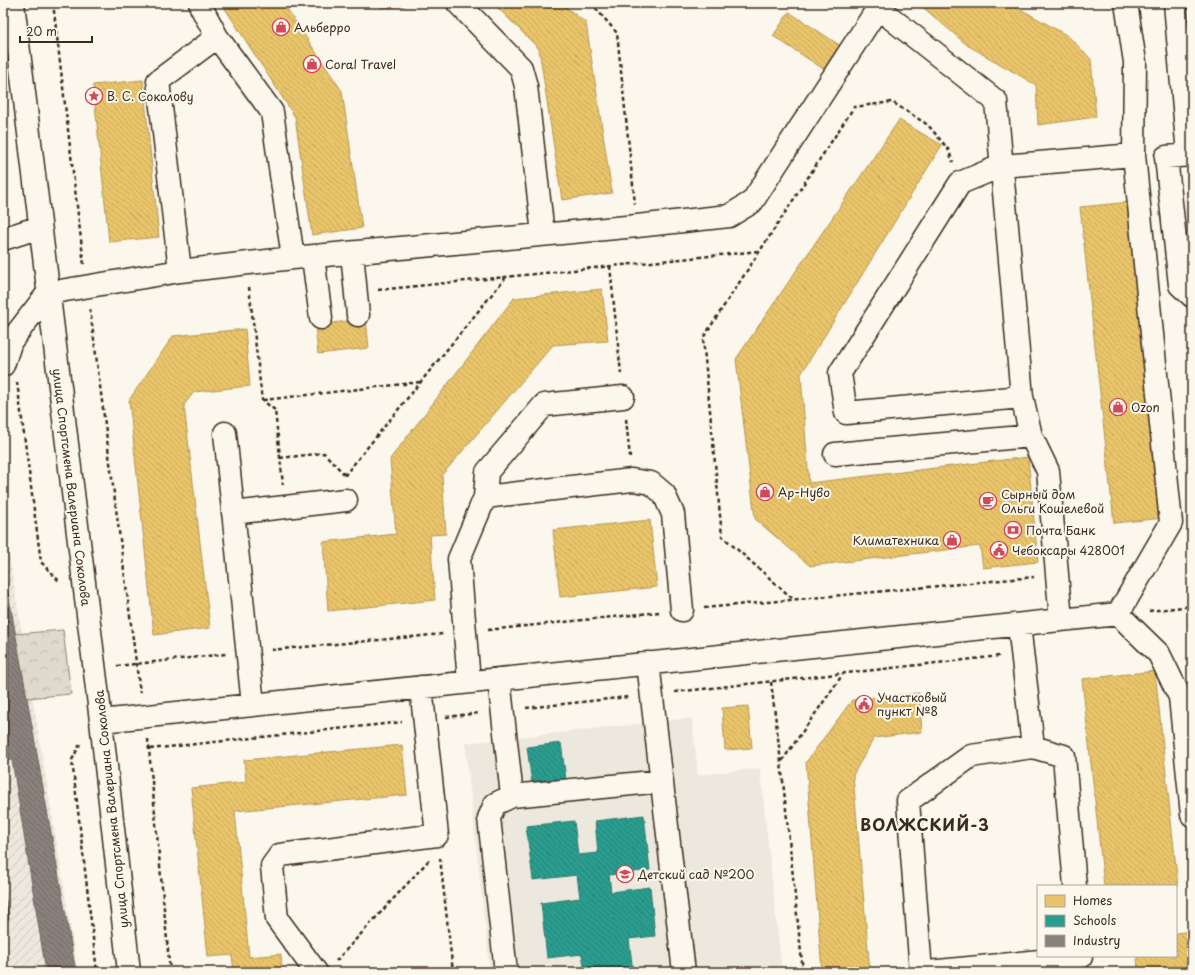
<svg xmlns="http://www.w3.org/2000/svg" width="1195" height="975" font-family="'Playpen Sans',sans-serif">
<defs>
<pattern id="industrial-furrows" width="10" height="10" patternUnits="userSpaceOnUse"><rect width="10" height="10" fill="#ede8dd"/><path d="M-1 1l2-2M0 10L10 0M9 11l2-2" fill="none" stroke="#ccc7bd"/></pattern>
<pattern id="forest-crowns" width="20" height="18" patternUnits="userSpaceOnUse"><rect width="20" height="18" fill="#dfd9ce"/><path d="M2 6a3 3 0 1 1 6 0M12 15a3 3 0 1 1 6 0" fill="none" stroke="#c0bab0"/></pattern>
<pattern id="homes-back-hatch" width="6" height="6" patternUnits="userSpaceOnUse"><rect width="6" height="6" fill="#e9c46a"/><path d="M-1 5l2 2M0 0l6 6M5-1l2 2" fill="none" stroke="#c9a95b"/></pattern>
<pattern id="schools-back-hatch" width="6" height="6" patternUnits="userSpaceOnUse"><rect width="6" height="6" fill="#2a9d8f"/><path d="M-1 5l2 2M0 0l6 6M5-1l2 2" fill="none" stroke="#258074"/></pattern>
<pattern id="industry-back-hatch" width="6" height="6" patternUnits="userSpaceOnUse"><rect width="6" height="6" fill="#8a817c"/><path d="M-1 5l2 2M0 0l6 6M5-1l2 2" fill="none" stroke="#726a65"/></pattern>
</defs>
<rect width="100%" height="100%" fill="#fbf7ec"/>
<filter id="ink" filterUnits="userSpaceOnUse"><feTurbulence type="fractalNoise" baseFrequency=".025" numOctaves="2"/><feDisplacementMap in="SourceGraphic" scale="8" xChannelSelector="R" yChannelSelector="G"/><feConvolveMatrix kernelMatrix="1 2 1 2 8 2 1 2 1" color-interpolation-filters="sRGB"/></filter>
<g filter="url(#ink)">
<path fill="#ede8dd" d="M692,718L698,775L760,768L782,972H490L465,743Z"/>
<path fill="url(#industrial-furrows)" d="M7,543L78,972H3V544Z"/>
<path fill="url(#forest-crowns)" stroke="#8d8276" d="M63,630L71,694L27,698L15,634Z"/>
<path fill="url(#homes-back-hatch)" stroke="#b59653" d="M224,3H283L342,91L362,228L312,235L295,117L224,7Z
M381,3H404L405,6L381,8Z
M493,3H561L586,23L612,193L562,200L539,49Z
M918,3H1010L1068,36L1091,59L1096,117L1038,125L1036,85L967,45Z
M789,12L844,48L828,72L773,36Z
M143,80L159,237L109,242L93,85Z
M899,120L942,145L801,374L809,483L1028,457L1038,562L983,568L980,546L810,566L755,519L736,359Z
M1130,202L1164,518L1114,523L1080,207Z
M602,289L608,341L553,345L442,475L446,534L430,535L435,600L328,611L323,542L396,534L390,459L514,298Z
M366,319L369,348L318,354L315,325Z
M245,329L250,386L194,392L184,405L210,628L154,635L129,400L173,336Z
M650,520L657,587L560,597L553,530Z
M1155,671L1178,886H1104L1082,679Z
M919,693L922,732L874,738L853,775L870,972H822L806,762L852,700Z
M748,706L752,748L725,750L722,708Z
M402,745L407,795L235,811L249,957L281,954L282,972H234L232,955L208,957L191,788L246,782L244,760Z
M1192,931V972H1138L1137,956H1176V933Z"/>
<path fill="url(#schools-back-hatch)" stroke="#2f7a6d" d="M561,743L567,787L533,791L527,747Z
M644,815L650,870L609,875L611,892L650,887L655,936L629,939L633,972H585L582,954L547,958L541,903L580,898L577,875L533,880L526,826L574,821L578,855L598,853L595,821Z"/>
<path fill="url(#industry-back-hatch)" stroke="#726760" d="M3,564L27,698L76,972H46L12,760L3,761Z
M3,884L9,919L3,920Z"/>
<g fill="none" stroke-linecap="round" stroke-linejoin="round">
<defs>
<path id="minor" d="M13,3L101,721L129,972
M200,3L201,7L217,37L272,112L293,258
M458,3L521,68L526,86L543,234
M874,3L878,8L996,101L1022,397L1031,436L1048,471L1061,620
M1175,3L1188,155
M1192,155L1166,157L1180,285L1192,296
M3,239L40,227
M352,253L358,315
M313,257L321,318
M180,271L158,81L217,37
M3,365L11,341L48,293L180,271L293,258L637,226L729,216L752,202L878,8
M1022,397L846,413L840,373L960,183L1001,166L1134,155L1135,62L1126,3
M225,433L253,705
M835,454L1031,436
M485,497L632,480L651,483L664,494L673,514L682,610
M233,513L346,500
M1118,614L1171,523L1134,155
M1118,614L1159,654L1180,697L1192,815
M1019,625L1033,747
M648,663L684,972
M499,679L512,796
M469,682L459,559L485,497L487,472L544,405L623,397
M101,721L1118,614
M316,972L277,919L272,866L280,855L437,835L421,687
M506,972L489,818L495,804L512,796L662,781
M921,972L908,801L971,756L1033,747L1064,756L1075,886
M928,972L1081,957V956"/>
</defs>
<use href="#minor" stroke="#3b2a1e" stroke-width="25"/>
<path stroke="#3b2a1e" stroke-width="2.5" stroke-dasharray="4 3" stroke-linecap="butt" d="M53,3L84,265
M591,3L617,33L635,204
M610,266L621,374
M249,287L262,400L275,410L283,485
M378,290L759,251
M3,303L5,310
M90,309L140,693
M17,382L41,562L60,582
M263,400L421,382
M626,419L630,458
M280,458L324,453L345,475
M345,476V475L506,277
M792,598L722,536L703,338L854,107L892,102L928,125L948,149L953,162
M704,608L1034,577
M1149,611L1192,606
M488,630L660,612
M271,650L443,634
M117,666L226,654
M771,682L781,762L803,972
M675,692L1000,656
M526,708L628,697
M446,717L479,713
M148,739L170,972
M80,744L72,760L97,972
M150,749L402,722
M782,761L843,674
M440,858L453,972
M336,961L430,859"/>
<use href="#minor" stroke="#fbf7ec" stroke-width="22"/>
</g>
</g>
<defs>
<symbol id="shop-ring" viewBox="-11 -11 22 22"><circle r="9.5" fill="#fbf7ec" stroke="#d1495b" stroke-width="1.5"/><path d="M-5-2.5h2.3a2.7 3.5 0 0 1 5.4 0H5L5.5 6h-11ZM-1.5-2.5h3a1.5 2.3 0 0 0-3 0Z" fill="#d1495b"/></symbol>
<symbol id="sight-ring" viewBox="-11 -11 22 22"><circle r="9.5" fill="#fbf7ec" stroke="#d1495b" stroke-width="1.5"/><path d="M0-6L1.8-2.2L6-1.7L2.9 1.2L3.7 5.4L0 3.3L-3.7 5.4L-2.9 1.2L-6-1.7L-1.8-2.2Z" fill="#d1495b"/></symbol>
<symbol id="cafe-ring" viewBox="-11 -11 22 22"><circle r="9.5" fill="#fbf7ec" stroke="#d1495b" stroke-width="1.5"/><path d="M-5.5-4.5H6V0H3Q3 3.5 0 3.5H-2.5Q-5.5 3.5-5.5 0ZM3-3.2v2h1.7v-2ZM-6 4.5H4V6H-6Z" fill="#d1495b"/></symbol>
<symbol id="bank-ring" viewBox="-11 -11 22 22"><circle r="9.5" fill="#fbf7ec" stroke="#d1495b" stroke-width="1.5"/><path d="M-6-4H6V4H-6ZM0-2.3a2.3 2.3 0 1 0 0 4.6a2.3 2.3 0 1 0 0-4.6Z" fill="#d1495b"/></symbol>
<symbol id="civic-ring" viewBox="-11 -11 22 22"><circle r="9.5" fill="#fbf7ec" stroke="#d1495b" stroke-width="1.5"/><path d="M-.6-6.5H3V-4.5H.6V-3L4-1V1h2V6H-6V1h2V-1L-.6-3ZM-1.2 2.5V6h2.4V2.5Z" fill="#d1495b"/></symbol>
<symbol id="school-ring" viewBox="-11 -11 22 22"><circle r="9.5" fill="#fbf7ec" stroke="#d1495b" stroke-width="1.5"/><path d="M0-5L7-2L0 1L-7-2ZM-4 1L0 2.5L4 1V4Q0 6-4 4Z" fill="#d1495b"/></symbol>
</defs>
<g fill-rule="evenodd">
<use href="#shop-ring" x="271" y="17" width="20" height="20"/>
<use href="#shop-ring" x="302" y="54" width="20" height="20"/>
<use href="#sight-ring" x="84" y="86" width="20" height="20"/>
<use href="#shop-ring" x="1108" y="397" width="20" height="20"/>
<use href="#shop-ring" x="755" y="482" width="20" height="20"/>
<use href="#cafe-ring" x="978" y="491" width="20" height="20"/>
<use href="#bank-ring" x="1003" y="520" width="20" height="20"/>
<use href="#shop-ring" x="942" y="530" width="20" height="20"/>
<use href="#civic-ring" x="989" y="540" width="20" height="20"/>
<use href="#civic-ring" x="854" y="694" width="20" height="20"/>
<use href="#school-ring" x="615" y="864" width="20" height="20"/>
</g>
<g text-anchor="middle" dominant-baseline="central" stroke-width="4" stroke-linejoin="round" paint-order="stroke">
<g font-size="12" fill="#3b2a1e" stroke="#fbf7ec" text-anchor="start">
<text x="294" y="27">Альберро</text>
<text x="325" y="64">Coral Travel</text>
<text x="107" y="96">В. С. Соколову</text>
<text x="1131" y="407">Ozon</text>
<text x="778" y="492">Ар-Нуво</text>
<text x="1001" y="494">Сырный дом<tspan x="1001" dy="14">Ольги Кошелевой</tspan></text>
<text x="1026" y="530">Почта Банк</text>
<text x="939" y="540" text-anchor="end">Климатехника</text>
<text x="1012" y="550">Чебоксары 428001</text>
<text x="877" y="697">Участковый<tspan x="877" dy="14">пункт №8</tspan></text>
<text x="638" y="874">Детский сад №200</text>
</g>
<g font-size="12" fill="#3b2a1e" stroke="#fbf7ec">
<text transform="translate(72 487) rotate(83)">улица Спортсмена Валериана Соколова</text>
<text transform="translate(111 809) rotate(-96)">улица Спортсмена Валериана Соколова</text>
</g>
<g font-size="16" font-weight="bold" letter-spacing="1" fill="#3b2a1e" stroke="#fbf7ec">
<text x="925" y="824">ВОЛЖСКИЙ-3</text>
</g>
</g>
<rect width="1195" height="975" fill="none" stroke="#fbf7ec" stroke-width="16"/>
<rect x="8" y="8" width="1179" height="959" fill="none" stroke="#3b2a1e" stroke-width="1.5" filter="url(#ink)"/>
<rect x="1037" y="885" width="140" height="72" fill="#fbf7ec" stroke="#aea59a"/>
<rect x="1045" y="895" width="20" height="12" fill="#e9c46a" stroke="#aea59a"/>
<text x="1073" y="905" font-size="12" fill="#3b2a1e">Homes</text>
<rect x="1045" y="915" width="20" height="12" fill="#2a9d8f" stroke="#aea59a"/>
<text x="1073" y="925" font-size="12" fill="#3b2a1e">Schools</text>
<rect x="1045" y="935" width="20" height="12" fill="#8a817c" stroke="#aea59a"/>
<text x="1073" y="945" font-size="12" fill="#3b2a1e">Industry</text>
<path d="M20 36v6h72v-6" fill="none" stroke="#3b2a1e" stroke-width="2"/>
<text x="26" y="36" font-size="12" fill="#3b2a1e" stroke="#fbf7ec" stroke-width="3" paint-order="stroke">20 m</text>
</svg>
